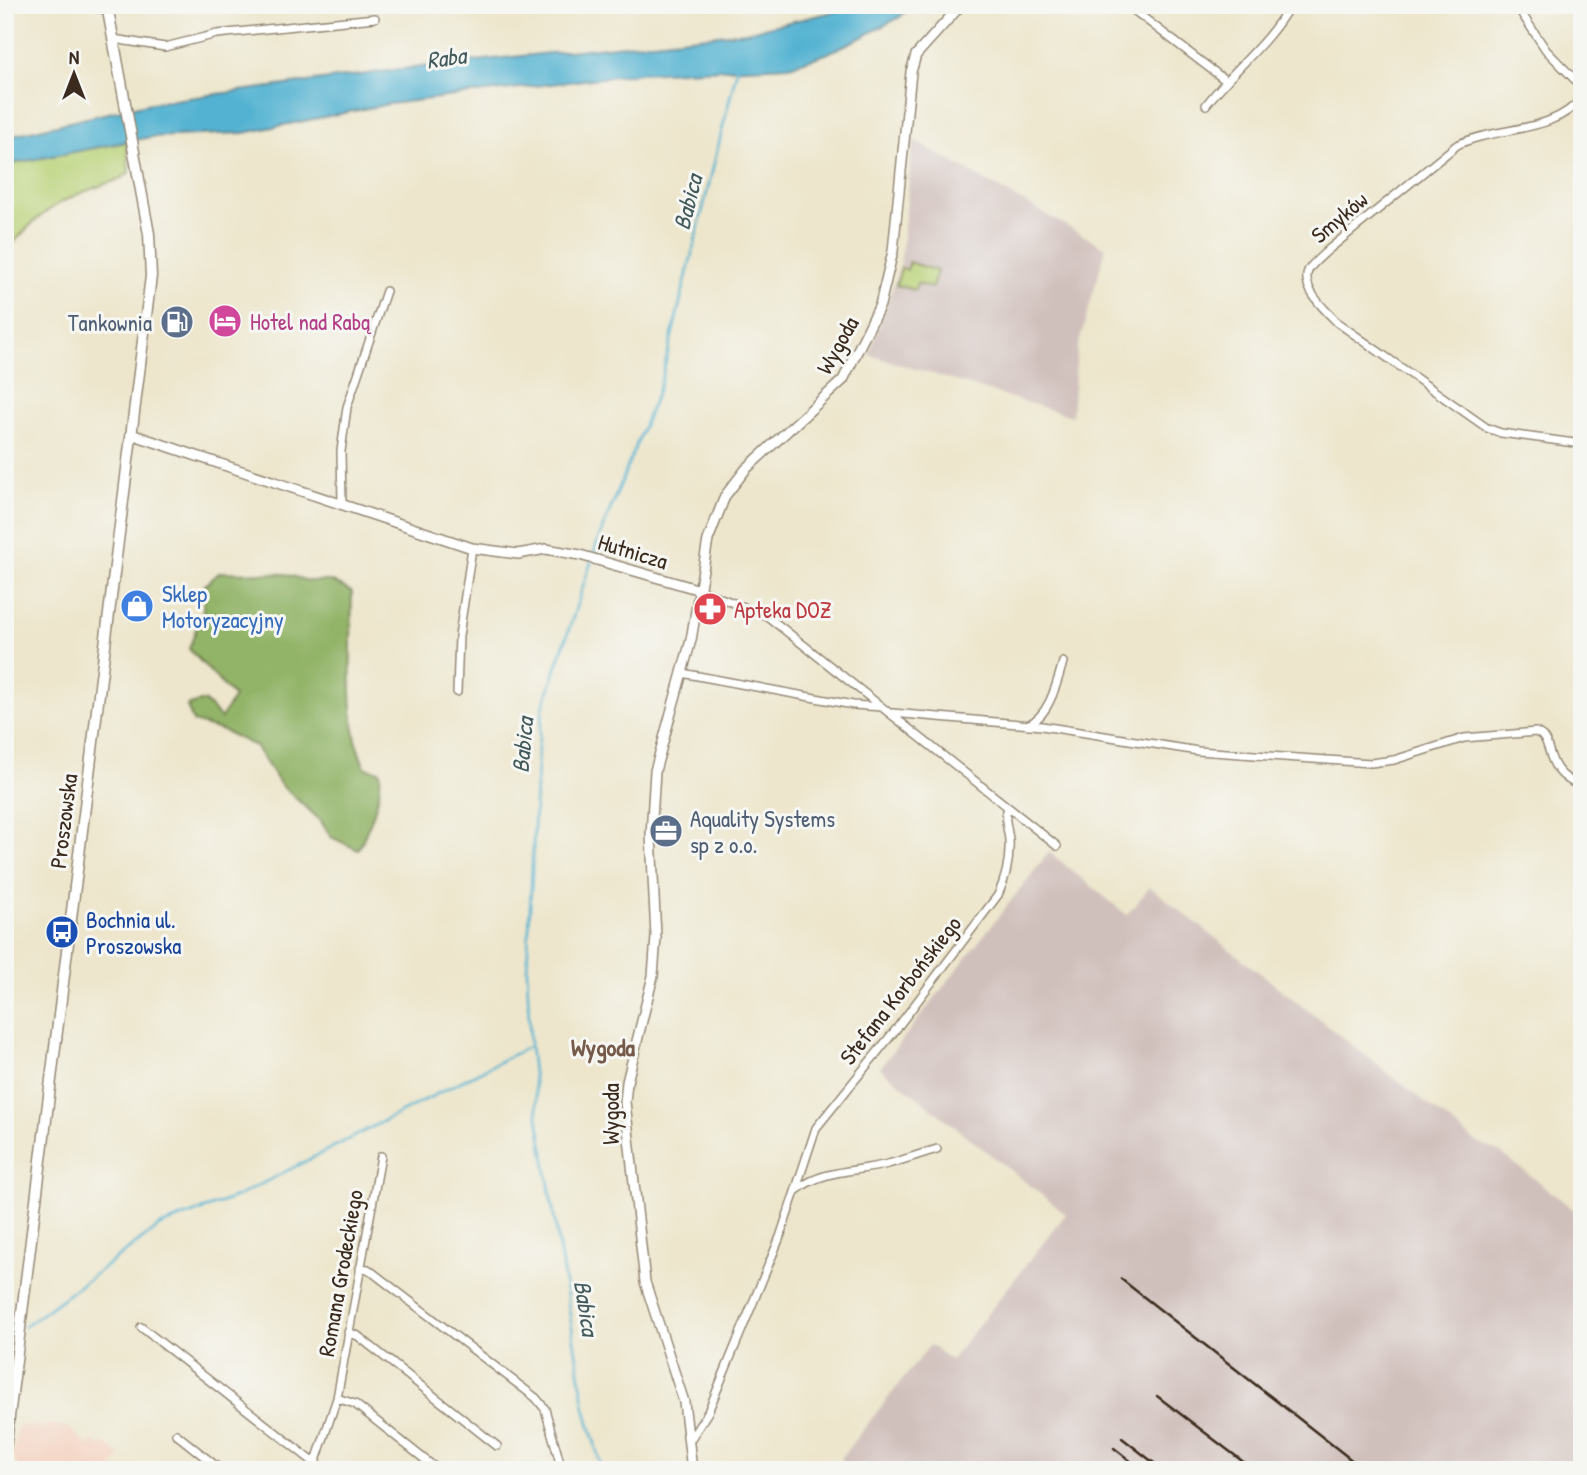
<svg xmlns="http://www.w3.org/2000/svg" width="1587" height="1475" font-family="'Patrick Hand',sans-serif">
<rect width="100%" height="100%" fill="#f6f6f2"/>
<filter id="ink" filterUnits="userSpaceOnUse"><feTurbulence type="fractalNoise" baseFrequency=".0143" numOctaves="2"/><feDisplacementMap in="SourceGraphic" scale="14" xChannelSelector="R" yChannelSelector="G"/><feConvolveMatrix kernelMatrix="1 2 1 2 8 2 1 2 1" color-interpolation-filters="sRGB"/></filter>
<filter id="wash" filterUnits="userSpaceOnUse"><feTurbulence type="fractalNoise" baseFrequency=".00686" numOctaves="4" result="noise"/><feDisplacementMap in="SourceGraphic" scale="28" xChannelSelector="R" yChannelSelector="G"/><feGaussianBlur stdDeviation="1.57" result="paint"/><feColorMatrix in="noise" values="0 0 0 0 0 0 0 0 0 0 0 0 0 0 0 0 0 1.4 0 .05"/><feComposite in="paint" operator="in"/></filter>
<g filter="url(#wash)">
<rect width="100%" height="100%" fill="#ede6cc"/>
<path fill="#f4d3c1" d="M46,1424L68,1427L88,1446L93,1441L100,1446L103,1442L121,1456L112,1467L114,1470H23L17,1465L13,1453L18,1425L45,1428Z"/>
<path fill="#d0c0bc" d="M913,140L1106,248L1077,350L1072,416L869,355L900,267Z
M1049,852L1127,915L1150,887L1476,1142L1501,1153L1582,1216V1470H854L840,1459L930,1345L951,1360L1066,1214L880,1068Z"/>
<path fill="#b9d277" stroke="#7a7e4a" stroke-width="2" d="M127,142L129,173C118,182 112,181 100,186C57,200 35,216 7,251L5,249V165Z
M909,262L937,271L932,288L917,283L915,290L896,285L901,268L907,270Z"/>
<path fill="#92b468" stroke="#666f43" stroke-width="2" d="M220,572L285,574L308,581H331L352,592C352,634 344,734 366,768L380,771C383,796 369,827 358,850L331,837L320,820L281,785L255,746L224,731L193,722L187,706L204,701L221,718L234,697L189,649L203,610L204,586Z"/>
<path fill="#53b2d1" stroke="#476e78" stroke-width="2" d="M863,5H912L900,17L864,36L826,54L789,66L640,73L389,104L244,133L151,137L5,165V137L151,103L411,68L746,32Z"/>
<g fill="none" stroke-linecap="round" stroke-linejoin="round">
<path stroke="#53b2d1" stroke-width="2.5" d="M24,1327L160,1226L236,1197L530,1046
M5,1343L16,1333
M602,1470L585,1408L538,1117L530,1046L527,969L538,746L543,708L599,538L660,385L738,65"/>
</g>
</g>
<g filter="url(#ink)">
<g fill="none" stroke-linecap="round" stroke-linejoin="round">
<defs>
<path id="minor" d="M1127,5L1225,80
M1516,5L1546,50L1582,87
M113,39L165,47L217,34L375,18
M1582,97C1555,134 1496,126 1457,145L1328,250C1322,256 1312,263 1308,271C1301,289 1327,312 1338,323L1487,428L1501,433L1582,444
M1206,105C1232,71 1269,43 1290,5
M342,503L341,451L347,407L386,291
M700,590L767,616L1057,846
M682,673L853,705L882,707
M457,692L459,636L472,548
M892,713L1042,726L1198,751L1371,763L1394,760L1464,738L1536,732C1557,741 1539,769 1582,787
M1027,725C1049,717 1057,683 1063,662
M797,1190C823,1169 857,1172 888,1164C904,1160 920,1154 937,1149
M360,1268L368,1269L536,1398L545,1409L562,1470
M141,1327L316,1464
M348,1332L358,1336L497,1446
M337,1398L355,1404L438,1470
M176,1434L221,1470
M690,1440L708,1412L780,1237L816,1128L897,1028L998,895C1006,878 1010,858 1009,840C1008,827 1003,820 1008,808
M5,1466L11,1470
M313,1470L337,1398L381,1156"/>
<path id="tertiary" d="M84,5L108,9
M131,434L472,548L518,554L546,549L580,555L700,590
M692,1470L684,1402L645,1282L625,1102L627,1082L653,976L656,937L651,835L655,771L691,640L708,540L725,496L746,469L843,380L880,305L893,251L911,72L916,55L961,5"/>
<path id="secondary" d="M5,1449L151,276L149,234L107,5"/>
</defs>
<use href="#minor" stroke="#948875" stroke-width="10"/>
<use href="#tertiary" stroke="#948875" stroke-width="12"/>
<use href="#secondary" stroke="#948875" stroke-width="13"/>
<use href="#minor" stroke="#fff" stroke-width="7"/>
<use href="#tertiary" stroke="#fff" stroke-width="9"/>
<use href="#secondary" stroke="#fff" stroke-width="10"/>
<path stroke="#3b2a1e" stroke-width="2.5" d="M1121,1279L1363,1469
M1157,1396L1254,1470
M1122,1438L1163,1470
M1114,1448L1142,1470
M1520,1463L1528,1470"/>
</g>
</g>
<defs>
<symbol id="hotel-disc" viewBox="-11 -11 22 22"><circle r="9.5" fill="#d1479c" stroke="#f6f6f2"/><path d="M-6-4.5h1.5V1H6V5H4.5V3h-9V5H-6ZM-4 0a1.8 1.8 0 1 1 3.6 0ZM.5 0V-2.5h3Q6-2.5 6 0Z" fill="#fff"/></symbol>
<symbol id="fuel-disc" viewBox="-11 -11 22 22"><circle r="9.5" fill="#5c6f8a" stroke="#f6f6f2"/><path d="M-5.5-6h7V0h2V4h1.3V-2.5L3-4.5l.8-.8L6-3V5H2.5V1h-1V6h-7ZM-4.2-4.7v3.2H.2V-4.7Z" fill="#fff"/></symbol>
<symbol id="shop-disc" viewBox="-11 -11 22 22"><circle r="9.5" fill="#3f7fe0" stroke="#f6f6f2"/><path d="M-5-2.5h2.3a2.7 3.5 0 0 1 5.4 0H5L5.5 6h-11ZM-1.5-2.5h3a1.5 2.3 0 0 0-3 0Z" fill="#fff"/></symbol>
<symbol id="pharmacy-disc" viewBox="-11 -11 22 22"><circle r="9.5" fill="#e0444e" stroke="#f6f6f2"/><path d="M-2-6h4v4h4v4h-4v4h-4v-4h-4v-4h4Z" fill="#fff"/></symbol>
<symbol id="office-disc" viewBox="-11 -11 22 22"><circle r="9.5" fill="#5c6f8a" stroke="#f6f6f2"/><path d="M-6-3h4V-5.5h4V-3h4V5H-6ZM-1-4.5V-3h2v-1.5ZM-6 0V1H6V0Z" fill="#fff"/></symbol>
<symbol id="bus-disc" viewBox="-11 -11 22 22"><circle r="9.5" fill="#1a4fb4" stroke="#f6f6f2"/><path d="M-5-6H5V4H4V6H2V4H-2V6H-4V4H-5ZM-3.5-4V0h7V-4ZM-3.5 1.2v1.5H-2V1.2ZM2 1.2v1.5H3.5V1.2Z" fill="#fff"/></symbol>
</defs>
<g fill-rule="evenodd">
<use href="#hotel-disc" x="206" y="302" width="38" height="38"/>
<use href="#fuel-disc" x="158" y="303" width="38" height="38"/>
<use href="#shop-disc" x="118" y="587" width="38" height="38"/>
<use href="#pharmacy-disc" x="691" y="590" width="38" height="38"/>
<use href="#office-disc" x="647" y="812" width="38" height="38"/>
<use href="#bus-disc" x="43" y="913" width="38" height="38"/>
</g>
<g text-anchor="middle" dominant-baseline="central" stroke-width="6" stroke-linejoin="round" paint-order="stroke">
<g font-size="23" fill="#3b2a1e" stroke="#f6f6f2">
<text transform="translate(1339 217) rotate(-40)">Smyków</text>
<text transform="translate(837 345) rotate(-61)">Wygoda</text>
<text transform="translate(633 551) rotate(17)">Hutnicza</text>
<text transform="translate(63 821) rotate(-83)">Proszowska</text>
<text transform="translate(900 990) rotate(-52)">Stefana Korbońskiego</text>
<text transform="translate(610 1114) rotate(-90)">Wygoda</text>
<text transform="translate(340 1273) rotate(-80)">Romana Grodeckiego</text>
</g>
<g font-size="23" fill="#b23c85" stroke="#f6f6f2" text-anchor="start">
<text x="250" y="321">Hotel nad Rabą</text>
</g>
<g font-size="23" fill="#4e5e75" stroke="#f6f6f2" text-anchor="end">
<text x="152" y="322">Tankownia</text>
<text x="690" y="818" text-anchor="start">Aquality Systems<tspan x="690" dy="26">sp z o.o.</tspan></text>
</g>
<g font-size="23" fill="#366cbe" stroke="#f6f6f2" text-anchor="start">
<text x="162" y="593">Sklep<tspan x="162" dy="26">Motoryzacyjny</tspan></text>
</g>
<g font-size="23" fill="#be3a42" stroke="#f6f6f2" text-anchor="start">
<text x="734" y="609">Apteka DOZ</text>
</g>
<g font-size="23" fill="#164399" stroke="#f6f6f2" text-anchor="start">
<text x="86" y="919">Bochnia ul.<tspan x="86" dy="26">Proszowska</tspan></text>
</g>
<g font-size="24" font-style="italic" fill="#435a5d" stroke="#f6f6f2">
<text transform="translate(446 57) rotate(-8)">Raba</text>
<text transform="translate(687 202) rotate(-76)">Babica</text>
<text transform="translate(522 745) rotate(-85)">Babica</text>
<text transform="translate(587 1308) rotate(81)">Babica</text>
</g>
<g font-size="24" font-weight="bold" fill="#765a49" stroke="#f6f6f2">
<text x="603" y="1047">Wygoda</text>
</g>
</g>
<rect width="1587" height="1475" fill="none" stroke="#f6f6f2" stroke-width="28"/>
<g transform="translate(74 74)" stroke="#f6f6f2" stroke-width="5" paint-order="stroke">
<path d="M0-5L12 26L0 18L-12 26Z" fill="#3b2a1e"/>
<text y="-10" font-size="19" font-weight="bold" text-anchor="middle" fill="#3b2a1e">N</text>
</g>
</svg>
